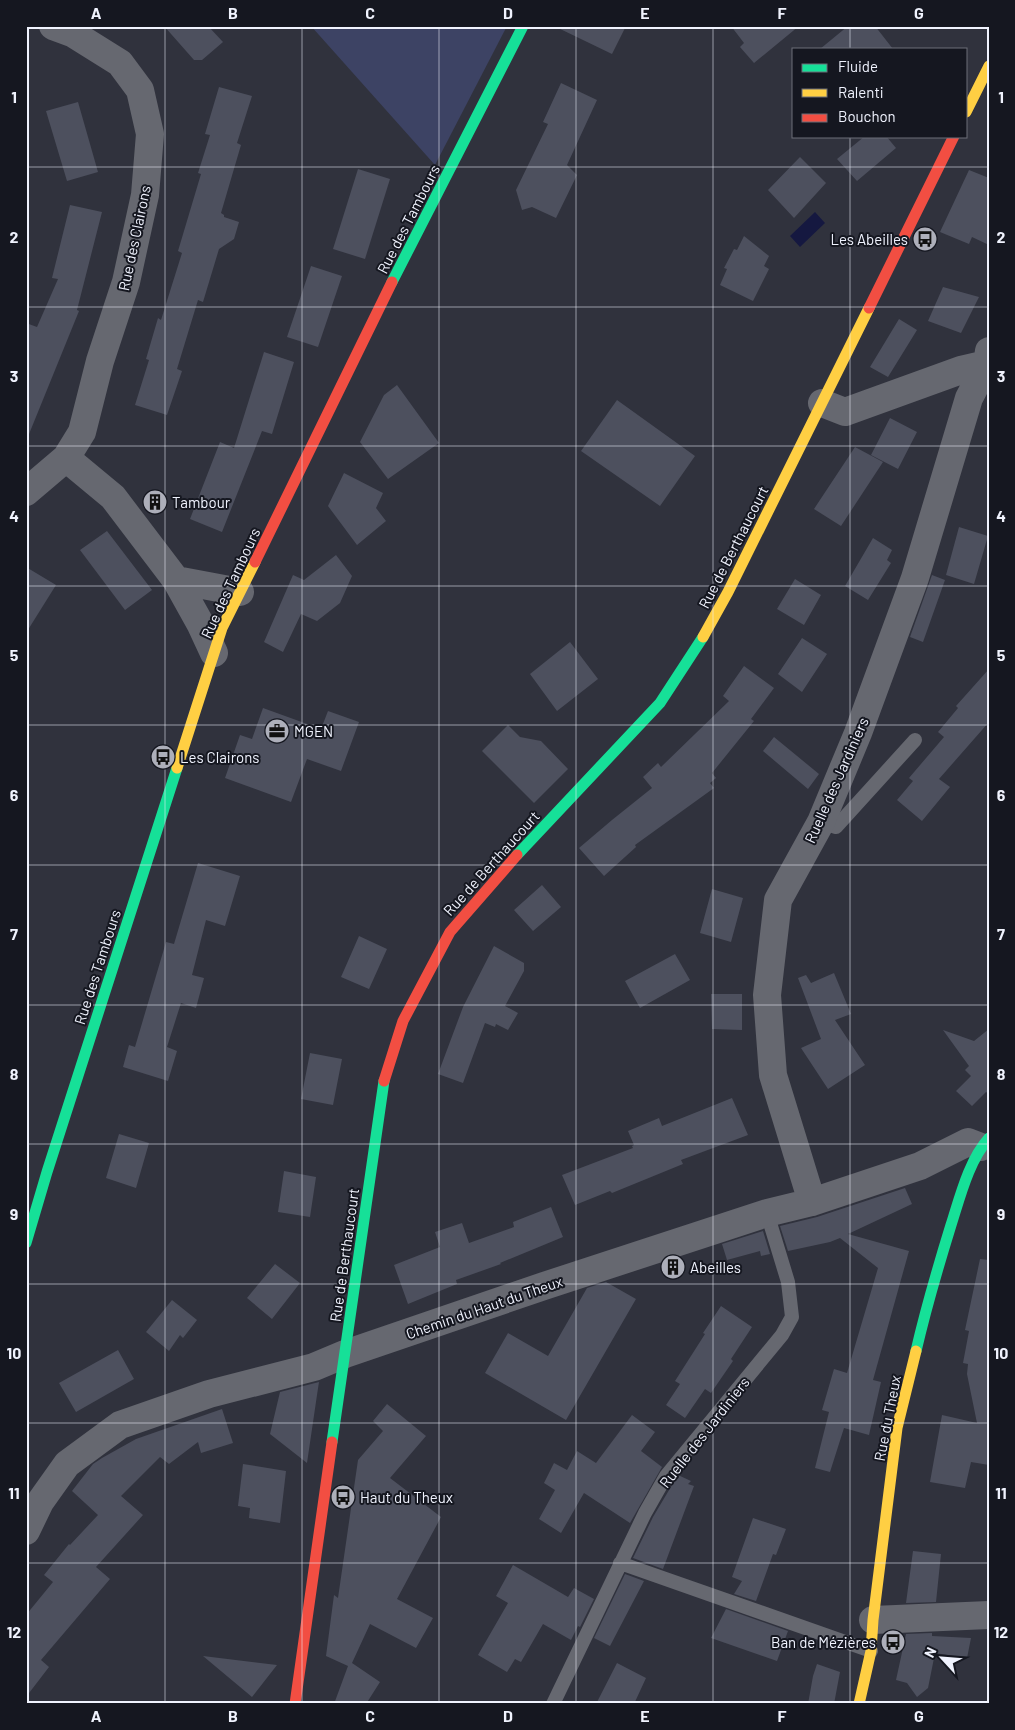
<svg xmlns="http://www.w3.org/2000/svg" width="1015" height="1730" font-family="Barlow,sans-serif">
<rect width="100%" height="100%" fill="#30323d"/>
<path fill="#3d4364" d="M311,26H507L435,165Z"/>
<path fill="#151840" d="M815,212L825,223L800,247L790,236Z"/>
<path fill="#4d505e" d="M164,26H208L223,42L202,60H194Z
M554,26H626L612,54Z
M731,26H799L754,63L740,47L744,43Z
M848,26H875L893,49H820Z
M561,83L597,100L567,165L577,175L556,218L532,207L522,210L516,190L548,124L543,122Z
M219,87L252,96L237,143L241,145L221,213L224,215V217L239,222L234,239L219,249L203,302L198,300L177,369L182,371L167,415L135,405L149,360L146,359L158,318L161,320L182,253L178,251L201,174L198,173L210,135L205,134Z
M78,102L98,172L67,181L46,111Z
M865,136H886L896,148L857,181L837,159Z
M800,157L826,183L794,218L768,190Z
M358,169L390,179L365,259L333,249Z
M969,170L989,178V245L972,237L969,244L940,232Z
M70,205L102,212L77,310L79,311L27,439L26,323L37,327L58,279L52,278Z
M744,236L769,256L764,266L769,269L753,301L720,285L727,269L724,268L734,249L737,250Z
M311,266L342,276L318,347L287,337Z
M943,287L979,297L961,333L928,321Z
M899,319L917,330L888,377L870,367Z
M264,352L294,362L272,434L262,431L222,532L190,519L220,442L234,448Z
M397,385L439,443L388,479L360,442L384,395Z
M617,400L695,456L660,506L581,451Z
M890,418L917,432L898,469L871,455Z
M855,447L883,462L841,526L814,509Z
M344,473L383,493L376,508L386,521L357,545L328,506Z
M959,527L988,536L974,584L946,575Z
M107,531L152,590L125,610L80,550Z
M873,538L892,550L887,560L891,563L868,600L845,586Z
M336,555L352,576L340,603L317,621L301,614L283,652L264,642L293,575L304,580Z
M26,567L56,585L26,633Z
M932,575L945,580L923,642L910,637Z
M795,579L821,595L804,625L777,609Z
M802,638L827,654L802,692L778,674Z
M570,642L598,679L557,711L530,674Z
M744,666L774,688L751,719L754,721L712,773L716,778L710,783L714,788L635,845L636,847L604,876L579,848L612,820L652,788L643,777L658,763L661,767L729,701L723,696Z
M989,669V722L939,779L950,787L922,821L897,800L913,781L909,778L944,737L938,732L958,708L956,706Z
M263,708L321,729L328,711L359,722L341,771L307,759L291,802L225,778L240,735L252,739Z
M508,725L520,737L541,741L568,769L534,803L482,751Z
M774,737L819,774L808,789L763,751Z
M198,863L240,876L225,926L206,920L192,975L204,978L196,1008L181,1003L167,1047L177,1051L168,1081L123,1067L129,1045L135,1047L166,942L174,944Z
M542,885L561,907L533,931L514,910Z
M712,889L743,898L731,942L700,933Z
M359,936L387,949L369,989L341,977Z
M494,946L524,963V971L505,1006L518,1013L508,1030L496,1024L495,1027L485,1023L463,1083L438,1074L463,1007Z
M675,954L690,980L640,1008L625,981Z
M834,973L851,1014L835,1020L865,1065L828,1089L801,1048L821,1039L798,978L806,975L811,983Z
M711,994H742V1030L712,1029Z
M989,1029V1094L986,1092L972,1106L956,1091L971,1076L965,1070L969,1066L943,1030L974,1041Z
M310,1053L342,1059L333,1105L301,1099Z
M732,1098L748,1135L681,1160L683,1164L612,1193L610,1191L575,1205L562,1175L633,1148L632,1146L634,1145L628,1131L659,1118L662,1126Z
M119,1134L149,1143L136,1188L106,1178Z
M284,1171L316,1177L310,1217L278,1212Z
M905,1188L912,1204L848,1234L909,1251L873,1380L881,1382L869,1435L844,1428L830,1472L815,1468L829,1412L822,1410L834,1369L847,1373L878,1268L840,1238L830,1242L788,1251L780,1226L817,1217Z
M551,1207L563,1237L500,1263L501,1264L456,1280L457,1284L408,1304L394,1265L440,1247L435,1232L462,1223L469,1243L514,1227L513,1222Z
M763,1231L770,1254L761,1256L760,1251L727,1260L722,1244Z
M980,1259L989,1260V1465L971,1462L965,1488L930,1482L942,1415L977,1423L967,1374L968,1364L963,1363L969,1331L965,1330Z
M275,1264L300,1283L272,1319L247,1298Z
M606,1282L636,1299L566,1420L485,1373L508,1333L548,1356L587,1288Z
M172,1300L197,1320L183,1338L180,1335L169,1351L146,1332Z
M721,1306L752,1327L731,1359L733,1361L711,1393L705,1389L685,1418L666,1405L680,1384L675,1381L705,1334L703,1333Z
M118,1350L134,1379L76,1412L59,1383Z
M319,1382L317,1395L307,1463L270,1434L280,1392Z
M387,1404L426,1436L390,1478L441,1517L397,1599L433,1618L416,1648L370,1624L352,1663L380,1682L366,1704H334L348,1666L326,1656L334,1595L338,1598L358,1460L383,1431L373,1421Z
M222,1409L233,1443L201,1453L198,1442L169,1464L160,1457L121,1496L143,1515L96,1567L110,1579L41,1660L49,1667L26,1697V1615L53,1582L44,1575L69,1544L70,1545L98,1515L72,1491L93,1464L102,1458L136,1439Z
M632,1415L655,1432L641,1451L662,1467L630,1523L584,1493L561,1533L539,1519L555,1490L544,1483L554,1463L567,1470L577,1451L596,1463Z
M243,1464L286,1471L280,1523L249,1518L250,1508L238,1506Z
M678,1475L691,1481L688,1484L694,1486L663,1569L633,1558L653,1517Z
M753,1518L786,1529L776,1555L773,1554L756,1601L734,1594L742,1581L732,1577Z
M913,1551L941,1554L936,1602L906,1603Z
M513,1565L568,1597L574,1588L594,1599L580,1627L578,1626L571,1640L543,1624L521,1662L515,1659L507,1672L478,1655L508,1603L496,1596Z
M625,1574L644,1581L610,1646L594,1638Z
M726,1609L788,1631L777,1661L711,1638Z
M932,1633V1636L971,1638L967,1658L935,1653L928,1688L917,1697L907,1683L896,1680L906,1634Z
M203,1656L277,1665L252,1697Z
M617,1663L646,1678L634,1704H596Z
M817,1664L840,1672L834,1704H808L813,1676Z"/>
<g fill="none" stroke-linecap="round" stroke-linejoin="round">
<path stroke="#666870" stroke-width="14" d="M821,822L836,827L915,740
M620,1563L871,1651
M553,1704L645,1513L666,1476L782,1335L792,1317L788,1282L767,1213"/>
<path stroke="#666870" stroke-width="28" d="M822,403L845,412L961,370L987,364L989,362
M66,458L113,497L176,580L201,625L214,653
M26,492L66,458L82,432L100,361L126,282L145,195L150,134L140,90L120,63L72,33L53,26
M176,580L240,592
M812,1202L773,1075L767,995L778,900L821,822L858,733L915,578L969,398L987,364L989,351
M26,1531L40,1502L67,1464L120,1425L209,1394L314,1367L345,1354L544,1286L767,1213L812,1202L920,1166L968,1142L981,1147
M873,1620L989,1615"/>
<path stroke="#16e098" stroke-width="11" d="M392,282L523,26
M517,855L660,703L703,637
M26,1243L47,1172L177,768
M916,1351C926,1308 938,1267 951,1225C960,1197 969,1160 989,1138
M332,1442L384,1081"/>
<path stroke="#ffcf43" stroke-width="11" d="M966,112L989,66
M703,637L728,592L869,308
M177,768L222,628L255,562
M859,1704L871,1651L873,1620L897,1428L916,1351"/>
<path stroke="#f24e42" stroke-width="11" d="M869,308L954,136
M255,562L392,282
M384,1081L403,1021L450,932L517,855
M295,1704L332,1442"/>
</g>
<path fill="none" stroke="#f0f3fe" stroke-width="1" stroke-opacity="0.55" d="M165,26V1704M302,26V1704M439,26V1704M576,26V1704M713,26V1704M850,26V49M850,136V1704M26,167H989M26,307H989M26,446H989M26,586H989M26,725H989M26,865H989M26,1005H989M26,1144H989M26,1284H989M26,1423H989M26,1563H989"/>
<defs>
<symbol id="bus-disc" viewBox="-11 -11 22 22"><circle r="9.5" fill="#adafba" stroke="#151720"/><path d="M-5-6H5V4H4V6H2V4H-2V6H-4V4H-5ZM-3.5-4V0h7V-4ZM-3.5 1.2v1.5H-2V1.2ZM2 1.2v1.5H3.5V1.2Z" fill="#111"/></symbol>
<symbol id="building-disc" viewBox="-11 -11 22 22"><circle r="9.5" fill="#adafba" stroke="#151720"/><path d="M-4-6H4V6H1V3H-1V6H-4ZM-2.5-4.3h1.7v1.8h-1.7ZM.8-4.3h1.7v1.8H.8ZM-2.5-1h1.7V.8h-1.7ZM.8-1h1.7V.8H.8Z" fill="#111"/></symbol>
<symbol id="office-disc" viewBox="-11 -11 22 22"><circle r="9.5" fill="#adafba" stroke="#151720"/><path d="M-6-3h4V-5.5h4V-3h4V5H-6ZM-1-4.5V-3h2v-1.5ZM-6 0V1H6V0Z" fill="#111"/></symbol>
</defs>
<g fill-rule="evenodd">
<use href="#bus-disc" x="911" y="225" width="28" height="28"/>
<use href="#building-disc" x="141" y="488" width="28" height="28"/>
<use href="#office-disc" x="263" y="717" width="28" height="28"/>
<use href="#bus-disc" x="149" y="743" width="28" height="28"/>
<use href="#building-disc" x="659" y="1253" width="28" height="28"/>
<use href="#bus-disc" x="329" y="1483" width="28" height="28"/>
<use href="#bus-disc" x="879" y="1628" width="28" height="28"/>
</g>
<g text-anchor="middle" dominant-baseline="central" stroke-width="4" stroke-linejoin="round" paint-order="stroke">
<g font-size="15" fill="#f0f3fe" stroke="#151720">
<text transform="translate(408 219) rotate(-63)">Rue des Tambours</text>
<text transform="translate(134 238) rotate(-78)">Rue des Clairons</text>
<text transform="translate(733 547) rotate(-63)">Rue de Berthaucourt</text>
<text transform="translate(230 583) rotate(-65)">Rue des Tambours</text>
<text transform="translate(836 780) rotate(-66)">Ruelle des Jardiniers</text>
<text transform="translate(491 863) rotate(-48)">Rue de Berthaucourt</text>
<text transform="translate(97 967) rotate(-72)">Rue des Tambours</text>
<text transform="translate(344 1255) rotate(-82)">Rue de Berthaucourt</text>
<text transform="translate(484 1307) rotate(-19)">Chemin du Haut du Theux</text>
<text transform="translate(887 1418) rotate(-79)">Rue du Theux</text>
<text transform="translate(704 1432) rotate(-52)">Ruelle des Jardiniers</text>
</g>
<g font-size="15" fill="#f0f3fe" stroke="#151720" text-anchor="start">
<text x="908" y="239" text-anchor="end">Les Abeilles</text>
<text x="172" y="502">Tambour</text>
<text x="294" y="731">MGEN</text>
<text x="180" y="757">Les Clairons</text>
<text x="690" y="1267">Abeilles</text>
<text x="360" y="1497">Haut du Theux</text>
<text x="876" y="1642" text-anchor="end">Ban de Mézières</text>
</g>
</g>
<rect width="1015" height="1730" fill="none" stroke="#151720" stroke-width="55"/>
<rect x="792" y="48" width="175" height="90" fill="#151720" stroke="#6d6f79"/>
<rect x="802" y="64" width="25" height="8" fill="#16e098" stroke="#6d6f79"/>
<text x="838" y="72" font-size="15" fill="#f0f3fe">Fluide</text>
<rect x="802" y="89" width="25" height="8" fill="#ffcf43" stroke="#6d6f79"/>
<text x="838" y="98" font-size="15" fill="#f0f3fe">Ralenti</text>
<rect x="802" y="114" width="25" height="8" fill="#f24e42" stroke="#6d6f79"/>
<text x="838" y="122" font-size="15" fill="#f0f3fe">Bouchon</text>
<g transform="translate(942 1658) rotate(296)" stroke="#151720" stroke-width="4" paint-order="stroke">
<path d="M0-4L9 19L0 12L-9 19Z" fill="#f0f3fe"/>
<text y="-8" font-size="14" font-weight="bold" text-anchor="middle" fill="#f0f3fe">N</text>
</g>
<rect x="28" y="28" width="960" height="1674" fill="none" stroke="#f0f3fe" stroke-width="2"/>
<g font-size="16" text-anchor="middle" font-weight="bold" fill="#f0f3fe">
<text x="96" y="19">A</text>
<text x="233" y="19">B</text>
<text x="370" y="19">C</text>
<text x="508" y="19">D</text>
<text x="645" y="19">E</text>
<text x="782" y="19">F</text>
<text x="919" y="19">G</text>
<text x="14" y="103">1</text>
<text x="1001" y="103">1</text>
<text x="14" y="243">2</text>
<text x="1001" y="243">2</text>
<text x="14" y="382">3</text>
<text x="1001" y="382">3</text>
<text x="14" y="522">4</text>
<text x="1001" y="522">4</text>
<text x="14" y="661">5</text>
<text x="1001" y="661">5</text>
<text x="14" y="801">6</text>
<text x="1001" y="801">6</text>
<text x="14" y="940">7</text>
<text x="1001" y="940">7</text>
<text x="14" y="1080">8</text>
<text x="1001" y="1080">8</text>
<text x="14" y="1220">9</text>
<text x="1001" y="1220">9</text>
<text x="14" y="1359">10</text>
<text x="1001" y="1359">10</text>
<text x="14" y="1499">11</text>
<text x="1001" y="1499">11</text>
<text x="14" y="1638">12</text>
<text x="1001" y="1638">12</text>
<text x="96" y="1722">A</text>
<text x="233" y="1722">B</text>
<text x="370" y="1722">C</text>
<text x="508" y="1722">D</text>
<text x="645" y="1722">E</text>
<text x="782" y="1722">F</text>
<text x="919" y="1722">G</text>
</g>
</svg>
